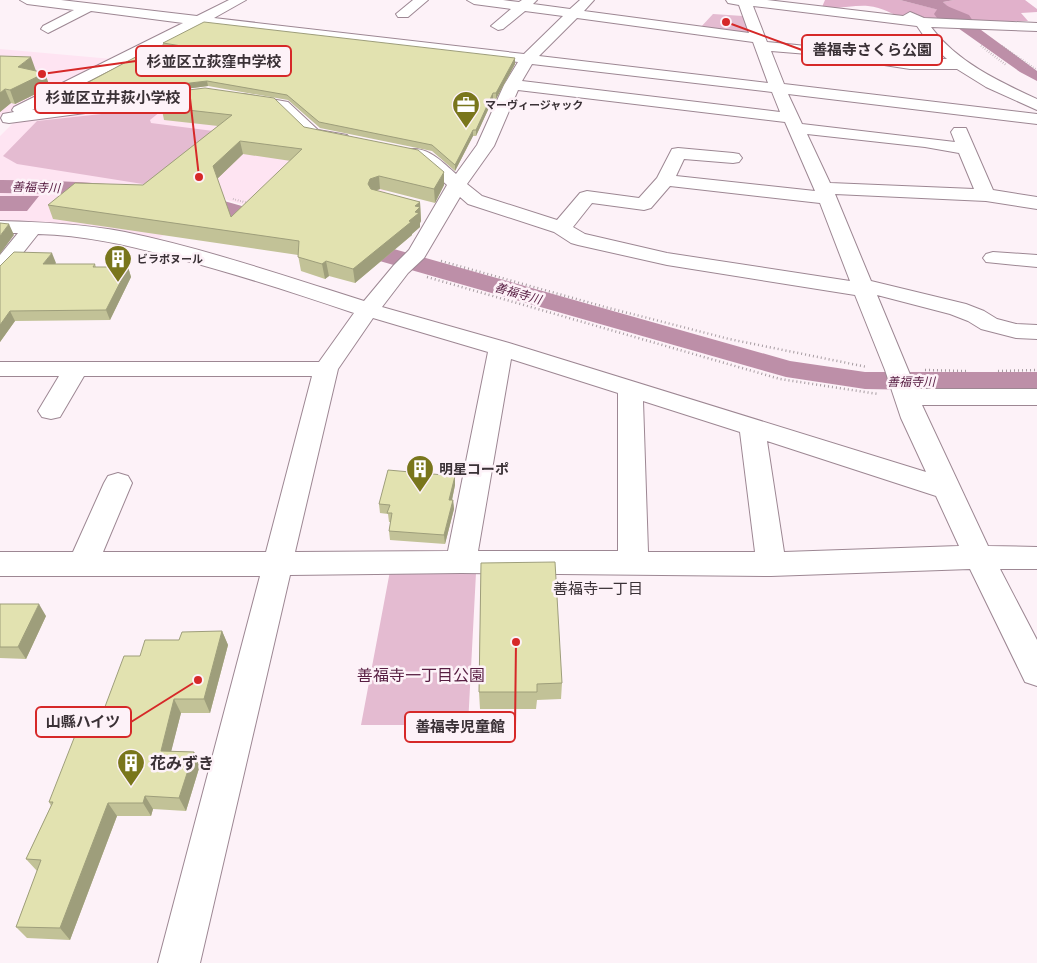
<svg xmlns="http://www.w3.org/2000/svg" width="1037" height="963" font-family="Cabin,'Noto Sans JP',sans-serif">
<rect width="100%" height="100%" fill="#fdf2f8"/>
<path fill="#fee4f2" d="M0,49L112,59L6,113L0,119Z
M206,96L307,137L416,158L380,197L336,233L221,198L158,239L118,231L0,223V136L15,121Z"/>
<path fill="#e4bbd1" d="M713,14L743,16L751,35L700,28Z
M166,107L150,120L151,123L221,132L149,185L17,164L3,156L37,121Z
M390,571L476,573L468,725H361Z"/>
<path fill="#e1b1cb" d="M825,0H900L940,10L944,15L945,10H951L943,2L954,0H1025L1037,9V12L1021,13L1028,21C989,21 943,26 905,18C892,15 883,7 868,6C852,5 838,10 822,7Z"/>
<path fill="#bd8fa8" d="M900,0H954L943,2L952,10H945L949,14L944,15L939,10Z
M977,27L1037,71V81L1020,72L958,28Z
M0,180C72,180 147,185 217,199L790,361L865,372H1037V392L865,389L786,377L201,210L72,194L0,193Z
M0,196H39L27,211H0Z"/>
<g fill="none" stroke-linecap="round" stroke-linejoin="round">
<path fill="#bd8fa8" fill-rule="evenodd" d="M947,6L969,15L973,21L969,27C956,30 942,26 934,14L938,8Z"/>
<defs>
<path id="minor" d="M20,0H61L197,16L229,0H246L214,18L524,54L563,16L525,11L503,29L498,30L491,26L511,9L474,4L467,0H503L519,2L522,0H537L533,4L570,9L580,0H594L584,11L749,33L739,5L728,3L726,0H767L903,16L910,12L924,18L1037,23V31L931,27C957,62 998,81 1037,99V110L986,87L957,69H910L820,55L771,51L784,84L1037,114V124L788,94L802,124L955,142L951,132L954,128H966L993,190L1037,197V209L986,201L835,194L871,281L966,304L984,311L997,319L1016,324L1037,325V339L1016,338L981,329L968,321L950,314L877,295L916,389H1037V405H922L988,546L1037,547V569H1000L1037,640V686L1025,682L970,569L771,576L461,573L290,575L200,963H158L260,576H0V552H73L104,483L108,476L118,473L128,476L132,483L103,552H266L312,376H84L60,417L51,419L42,417L38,411L59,376H0V362H319L354,313C295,293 236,274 176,258C131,246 85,235 38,234L7,273L0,275V255L18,233H0V221C42,222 84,224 125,232C206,249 285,276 364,301L394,265L409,250L447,185L420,161L406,158L403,154L406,150C427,145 441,161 456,174L477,145L504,85L518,62L201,25L154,49L195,55L197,58L195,61L190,62L140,55L32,110L186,91L192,93L194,96L192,99L9,123L3,122L1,118L3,114L14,112L12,110L14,107L183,23L91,11L48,33L41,29L43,26L74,10L27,4ZM753,6L917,26L928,42L947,59C886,59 827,47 767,42ZM577,18L753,42L768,83L539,56ZM532,64L772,92L780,112L522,81ZM518,90L785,122L815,191L676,176L684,159L733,163L739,162L742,158L739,154L733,153L678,148L672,149L657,178L639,198L587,191L580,193L557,220L482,196L467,184L494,146ZM807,134L925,147L959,153L974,189L830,183ZM670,186L820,203L850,281L667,253L585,234L573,227L592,203L644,210L651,208ZM460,197L468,204L554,232L571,243L578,245L667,265L855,295L885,370L901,418L926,472L509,343L382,307L408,273L424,258ZM373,318L488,352L448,551L295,552L338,369ZM511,359L618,393V551H478ZM643,401L740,432L755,552H648ZM767,441L936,496L959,546L784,552Z
M413,0H428L408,17H398L396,14Z
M243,94L288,102L318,130L347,135L350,139L347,143L341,144L307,138L277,109L237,102L235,99L237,96Z
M993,252L1037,255V267L986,262L983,258L986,254Z"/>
</defs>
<use href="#minor" stroke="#9d8793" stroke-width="2"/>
<path stroke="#a69ca1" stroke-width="2" stroke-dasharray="0.5 2" stroke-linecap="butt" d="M981,46L1006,65
M1002,46L1037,70
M233,199L248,203"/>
<path stroke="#a69ca1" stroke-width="2.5" stroke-dasharray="1 3" stroke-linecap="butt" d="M441,261L605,307L729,339L867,367
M427,277L780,379L878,394
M925,370L966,371
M998,371L1037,370"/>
<use href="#minor" fill="#fff" fill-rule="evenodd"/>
</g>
<path fill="#c2c297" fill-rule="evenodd" d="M163,43L515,58V64L496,99H493L476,136H473L455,171L432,151L320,128L288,100L208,86L116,98L87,90L85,84L194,57L196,54L195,53L164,49Z
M0,56L36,71L50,87L15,104L11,103L0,112Z
M147,95L304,127L444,185L435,203L380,189L376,191L420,202L421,221L420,223V227L412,234V235L355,283L329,276L325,279L301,271L298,255L53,219L48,205L143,185L218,126L164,120L162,110L151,107ZM243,154L291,161L231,217L217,179Z
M56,263L55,264H95L96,267H128L131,277L110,320L15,321L0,342V266Z
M455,476V485L452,500H453L454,509L445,544L390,540L389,531L391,522H389L388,514L380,513L379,504Z
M481,563L562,683L561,699L537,700L536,709H480L479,692Z
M0,604L46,616L26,659L0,658Z
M222,631L228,645L210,713H181L171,751L194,752L200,765L186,811L153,809L151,816H117L70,940L27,938L16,927L37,871L26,859L51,806L49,802L97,728L140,656L179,640Z"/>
<path fill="#9e9e7b" d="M31,57L36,71L18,67Z
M515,58V64L496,99V93Z
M45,73L50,87L15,104L10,90Z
M207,81L208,86L116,98L114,92Z
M5,89L11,103L0,112V93Z
M79,89L80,95L58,105L42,107L40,102Z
M493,93V99L476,136V130Z
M473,130V136L455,171V165Z
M240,141L243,154L216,180L213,166Z
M444,172V185L435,203L434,189Z
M379,176L380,189L371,192L368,184L370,179Z
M420,202L421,221L420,223V227L412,234V235L355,283L353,269L409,221L415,206Z
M9,224L14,235L0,254V236Z
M52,253L56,263L47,274L43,264Z
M326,261L329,276L325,279L322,264Z
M128,267L131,277L110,320L106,310Z
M10,311L15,321L0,342V325Z
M455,476V485L450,509L449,500Z
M453,500L454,509L445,544L444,535Z
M39,604L46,616L26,659L18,647Z
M222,631L228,645L210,713L204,699Z
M174,699L181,713L168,764L161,751Z
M194,752L200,765L186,811L179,798Z
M145,796L153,809L151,816L143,803Z
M108,803L117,816L70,940L60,928Z"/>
<path fill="#e2e2b0" stroke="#9e9e7b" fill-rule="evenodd" d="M204,22L515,58L496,93H493L476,130H473L455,165L432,145L319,122L287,95L207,81L114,92L85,84L145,52L188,58L194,57L197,52L194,48L163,43Z
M0,56L31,57L18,67L45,73L10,90L5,89L0,93Z
M205,88L274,98L304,127L418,150L444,172L434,189L379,176L370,179L368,184L371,189L420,202L415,206L420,207L415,212L419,213L409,221L411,222L353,269L326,261L322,264L298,257L299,241L48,205L75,183L143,185L232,115L161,107L169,101L147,95ZM240,141L302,149L231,217L213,166Z
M0,223L9,224L0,236Z
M14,252L52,253L43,264H95L93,267H128L106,310L10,311L0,325V266Z
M388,470L455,476L449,500H453L444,535L389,531L392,513H387L390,505L379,504Z
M555,562L562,683L537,684V692H479L481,563Z
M0,604H39L18,647H0Z
M222,631L204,699H174L161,751L194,752L179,798L145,796L143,803H108L60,928L16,927L41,860L26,859L53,802H49L78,728H97L124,656H140L145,640H179L182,632Z"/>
<defs>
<symbol id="office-pin" viewBox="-11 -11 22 30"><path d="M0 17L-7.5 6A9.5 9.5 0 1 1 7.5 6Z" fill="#79761c" stroke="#fdf2f8"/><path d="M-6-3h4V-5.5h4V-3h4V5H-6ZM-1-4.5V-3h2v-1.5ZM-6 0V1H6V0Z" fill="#fff"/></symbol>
<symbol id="building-pin" viewBox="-11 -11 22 30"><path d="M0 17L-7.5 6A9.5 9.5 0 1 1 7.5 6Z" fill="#79761c" stroke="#fdf2f8"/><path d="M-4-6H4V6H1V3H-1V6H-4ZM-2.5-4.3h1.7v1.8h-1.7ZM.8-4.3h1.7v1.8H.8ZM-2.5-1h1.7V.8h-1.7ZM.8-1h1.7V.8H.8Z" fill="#fff"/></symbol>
</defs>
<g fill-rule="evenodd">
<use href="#office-pin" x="450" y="89" width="32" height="43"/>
<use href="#building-pin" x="102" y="243" width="32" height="43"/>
<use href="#building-pin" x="404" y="453" width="32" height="43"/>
<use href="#building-pin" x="115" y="747" width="32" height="43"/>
</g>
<g text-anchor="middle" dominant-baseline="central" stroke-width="5" stroke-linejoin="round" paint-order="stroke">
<g font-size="11" font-weight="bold" fill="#3a3136" stroke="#fdf2f8" text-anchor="start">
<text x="485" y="105">マーヴィージャック</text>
<text x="137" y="259">ビラポヌール</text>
</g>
<g font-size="12" font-style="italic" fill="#5a2145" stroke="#fdf2f8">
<text transform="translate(36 187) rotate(2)">善福寺川</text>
<text transform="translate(518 293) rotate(16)">善福寺川</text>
<text x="911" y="381">善福寺川</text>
</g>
<g font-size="14" font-weight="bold" fill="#3a3136" stroke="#fdf2f8" text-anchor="start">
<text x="439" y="469">明星コーポ</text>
</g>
<g font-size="15" fill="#3a3136" stroke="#fdf2f8">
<text x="598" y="589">善福寺一丁目</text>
</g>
<g font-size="16" fill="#571e42" stroke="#fdf2f8">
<text x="421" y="675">善福寺一丁目公園</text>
</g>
<g font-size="16" font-weight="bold" fill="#3a3136" stroke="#fdf2f8" text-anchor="start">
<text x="150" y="763">花みずき</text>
</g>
</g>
<path fill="none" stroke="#d62828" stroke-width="2" d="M726 22L802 50M42 74L136 61M199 177L190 98M198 680L131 722M516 642L515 727"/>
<g fill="#d62828" stroke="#fdf2f8" stroke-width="2">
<circle cx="726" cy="22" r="5"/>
<circle cx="42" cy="74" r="5"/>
<circle cx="199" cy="177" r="5"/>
<circle cx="198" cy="680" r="5"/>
<circle cx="516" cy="642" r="5"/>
</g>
<g fill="#fdf2f8" stroke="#d62828" stroke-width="2">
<rect x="802" y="35" width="140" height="30" rx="5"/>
<rect x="136" y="46" width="155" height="30" rx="5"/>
<rect x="35" y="83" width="155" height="30" rx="5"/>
<rect x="36" y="707" width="95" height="30" rx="5"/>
<rect x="405" y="712" width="110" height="30" rx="5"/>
</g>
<g font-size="15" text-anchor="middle" font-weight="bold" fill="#3a3136">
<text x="872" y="55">善福寺さくら公園</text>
<text x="214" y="67">杉並区立荻窪中学校</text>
<text x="113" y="103">杉並区立井荻小学校</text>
<text x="83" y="727">山縣ハイツ</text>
<text x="460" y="732">善福寺児童館</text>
</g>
</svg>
